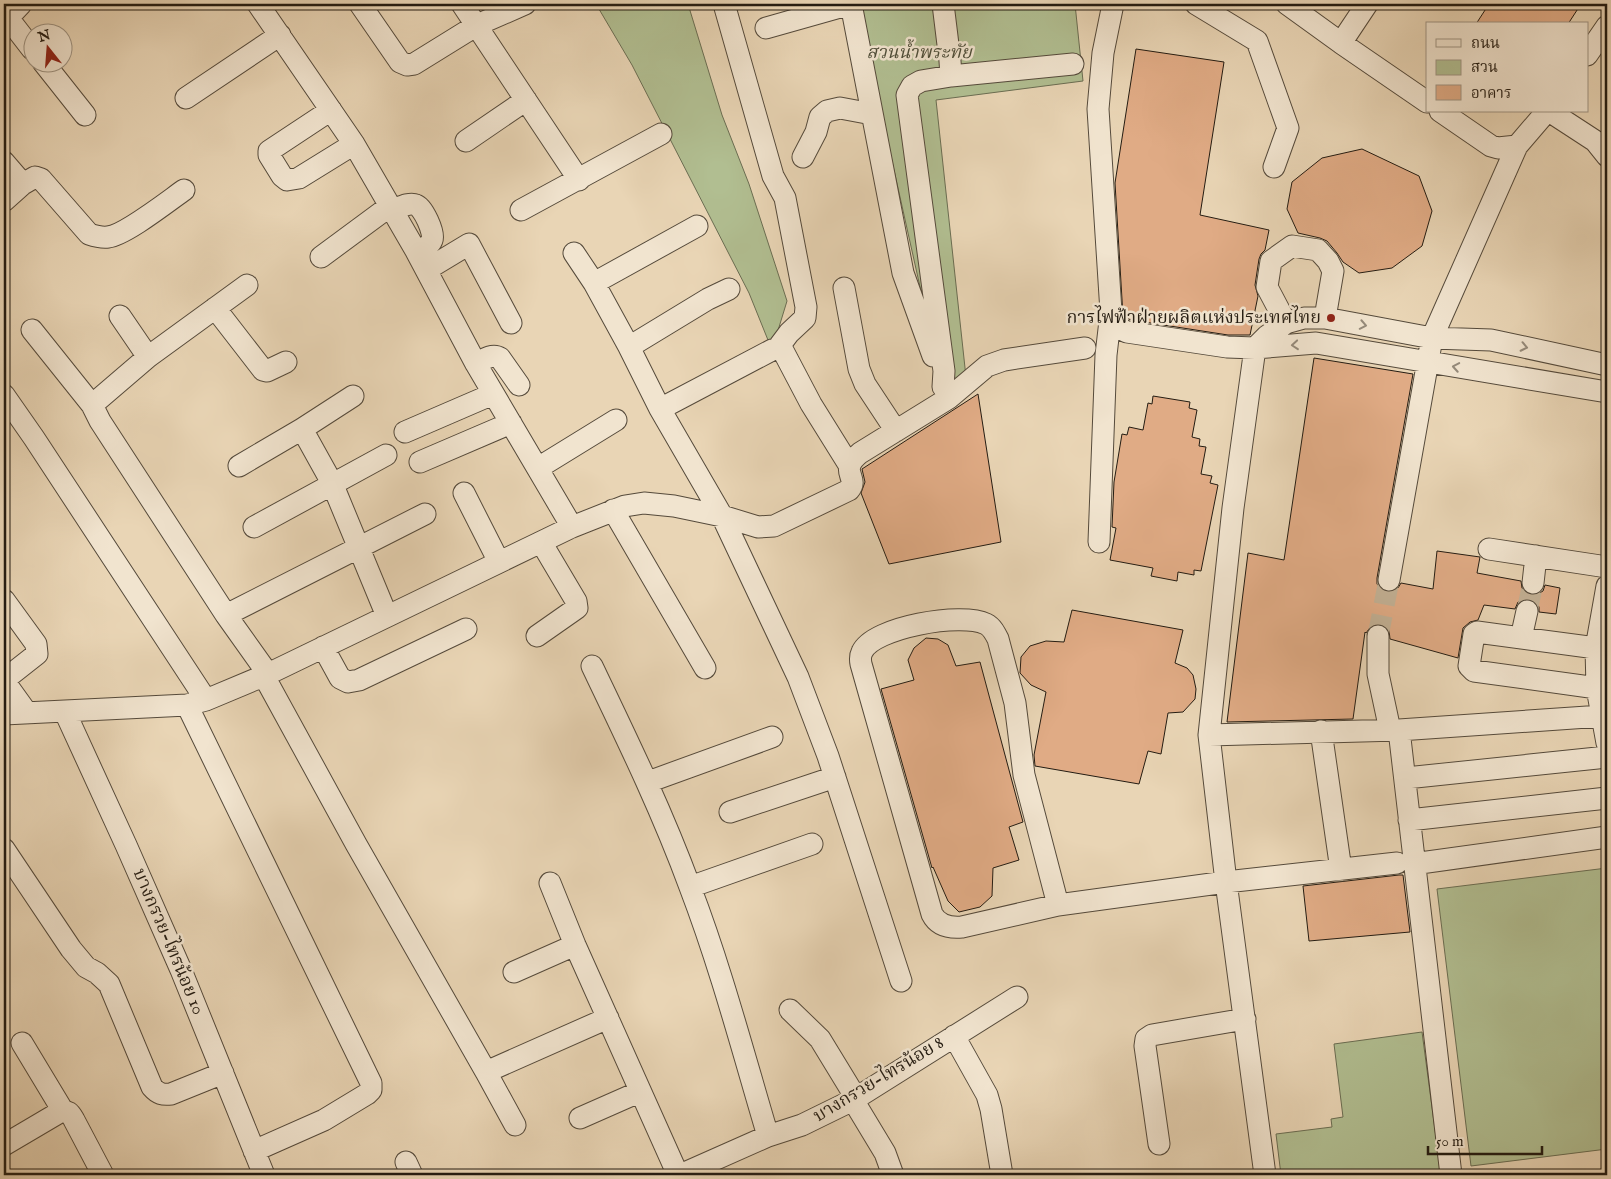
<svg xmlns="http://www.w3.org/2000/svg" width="1611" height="1179" font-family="'IM FELL English','Noto Serif Thai',serif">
<rect width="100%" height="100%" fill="#e9d5b5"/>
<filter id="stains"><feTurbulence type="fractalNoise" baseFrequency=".004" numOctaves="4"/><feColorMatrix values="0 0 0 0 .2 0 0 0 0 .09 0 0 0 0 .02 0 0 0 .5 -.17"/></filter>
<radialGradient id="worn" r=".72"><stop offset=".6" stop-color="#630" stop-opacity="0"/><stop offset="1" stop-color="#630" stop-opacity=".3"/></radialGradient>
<path fill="#b1be91" stroke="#6a6d52" d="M596,4H688L722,115L749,184L787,301L772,350L749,293L632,65Z
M857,4H1075L1083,81L936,100L966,377L941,381Z
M1607,868V1149L1471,1166L1437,889Z
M1422,1032L1441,1175H1281L1276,1134L1332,1127L1331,1119L1343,1117L1334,1044Z"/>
<path fill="#e0ab85" stroke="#241c12" d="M1489,4H1581L1568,24H1476Z
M1136,49L1224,62L1200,215L1269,230L1265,250L1261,254L1259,259L1255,285L1258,296L1250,335H1228L1131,320L1123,316L1115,183Z
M1362,149L1419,176L1432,211L1422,246L1392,268L1359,273L1343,262L1337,253L1327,241L1320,238L1298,233L1287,209L1292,182L1322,158Z
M1314,358L1413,374L1377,578V584L1381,589L1386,592H1393L1398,588L1401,583L1433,589L1437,551L1480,557L1477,573L1521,581L1522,588L1525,593L1531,595L1538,594L1543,591L1545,585L1560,588L1556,614L1539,612V607L1536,602L1529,599H1524L1518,602L1515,609L1484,605L1478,620L1470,622L1463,628L1458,658L1390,639L1389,630L1385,625L1378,624L1372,625L1366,633L1365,632L1353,719L1227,722L1248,553L1284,560Z
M978,394L1001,542L889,564L861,493L865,482L862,469Z
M1153,396L1190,402L1189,408L1197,410L1192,437L1200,439L1199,446L1206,447L1201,474L1212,476L1210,483L1218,485L1201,571L1194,570V575L1178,572L1177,581L1151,576L1153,568L1110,560L1116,528L1112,527L1114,482L1122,434L1127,435L1129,427L1143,430L1148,403L1152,404Z
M1072,610L1183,630L1175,663L1187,668L1193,675L1196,689L1195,699L1183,712L1168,713L1161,754L1148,751L1139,784L1035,766L1034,755L1046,692L1031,685L1020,673L1021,657L1030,646L1046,641L1064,642Z
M926,638L938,639L948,645L956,666L980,662L1023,822L1009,827L1019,860L993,868L992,896L980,907L959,912L948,901L933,867L932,868L881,689L914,680L908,660L914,648Z
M1399,875H1403L1410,932L1309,941L1303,886Z"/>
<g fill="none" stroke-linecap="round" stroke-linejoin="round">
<path stroke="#c2b094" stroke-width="21" stroke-dasharray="21 11" stroke-linecap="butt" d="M1527,611L1533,583
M1378,636L1389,580"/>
<defs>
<path id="minor" d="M258,4L354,144L416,251L476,364L572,527
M360,4L400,62L407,65L414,64L477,25L525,4
M462,4L579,180
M724,4L773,176L785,198L806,307L805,318L789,333L780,345L811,404L849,465
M851,4L903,273L933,356
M943,4L950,61L951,76
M1196,4L1257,41L1288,128L1274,167
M1287,4L1341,43L1427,102
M8,18L32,49
M4,22L21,4
M766,28L851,4
M1341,43L1367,4
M1587,55L1607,26
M43,62L85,115
M186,98L280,35
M331,110L269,151V155L282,176L287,180L299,178L354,144
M1440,111L1491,146L1498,148L1517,146
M1549,111L1595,141L1607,156
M466,141L526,100
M803,157L816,132L820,117L827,111L840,108L872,114
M4,162L23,184L35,177L41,179L89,234C95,236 101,238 108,237C125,235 167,202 184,190
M4,201L23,184
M393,210C399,208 409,202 416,205C423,207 435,233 432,240C430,246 421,249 416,251
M521,210L661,134
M574,253L594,283L629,347L660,409L722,516L798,677L828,756L901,981
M321,257L390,206
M426,270L469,244L511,323
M594,283L697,226
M844,288L859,369L865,384L896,431
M215,308L263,370L267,371L286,362
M120,316L148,357
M1286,323L1267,287L1271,261L1292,246L1318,250L1328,261L1333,271L1325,318
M1110,324L1127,332L1227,347L1255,348L1316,343L1607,392
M32,330L92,405L100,421L226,615L268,674
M629,347L708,299L729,289
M476,364C483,360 492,353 500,358L519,385
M943,387L944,371L907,95L912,86L921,81L951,76L1073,64
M4,395L34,438L206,700
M92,405L148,357L247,285
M660,409L772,350
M302,429L353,396
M405,432L493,394
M420,462L511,423
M239,466L302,429L332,483L387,616
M538,468L616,420
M464,493L499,562
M613,510L705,668
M254,527L386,455
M1099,542L1106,355L1111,312L1098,109L1103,53L1113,4
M1489,549L1607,567
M1389,580L1432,338L1517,146L1547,111
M1533,583L1536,556
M1607,586L1596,648L1597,688L1607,743
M4,600L36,644L37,654L4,680
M226,615L425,514
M537,636L577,608L576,601L541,542
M1378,636V674L1390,730
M1521,638L1527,611
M323,647L340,678L348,682L359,680L466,629
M1596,648L1477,632L1474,634L1469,666L1474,671L1597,688
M592,666C627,739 662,811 690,887C721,968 743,1052 768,1136
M264,676L356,844L486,1072L608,1018
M4,681L27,713
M187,705L371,1083V1090L367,1094L324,1120L254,1151
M65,712L126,845L181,970L264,1175
M4,714L187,705L206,700L268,674L572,527L625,506L644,503L674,506L722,516L758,527L774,526L849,490C860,477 837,472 860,453L949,398L987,366L1004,360L1085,348
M1399,730L1451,1175
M1321,731L1341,870
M1209,735L1399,730L1602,716
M1406,778L1607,757
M648,782L772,737
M730,812L835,777
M1409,820L1607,798
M4,849L71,949L86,967L97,973L109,984L152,1087C158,1094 163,1095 171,1094L223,1073
M1413,864L1607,837
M550,883L575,945L678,1175
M690,887L812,844
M1058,905L1024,775L1015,703L998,639C995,633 992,627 986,624C962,612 873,627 862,652C860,656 860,659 861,664L932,914C938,926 950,928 962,927L1058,905L1226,882L1397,863
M514,972L575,945
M790,1010L820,1039L856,1098
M954,1036L987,1095L991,1109L1002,1175
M22,1043L63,1111
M486,1072L515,1125
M853,1100L885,1153L893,1175
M580,1118L639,1092
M1159,1144L1145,1046L1146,1039L1152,1035L1245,1019
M4,1145L60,1112C69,1110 70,1113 74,1120L103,1175
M406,1162L412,1175
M680,1175L768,1136L802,1125L853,1100L1017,997
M1265,1175L1226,882L1209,735L1233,508L1255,348L1267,336L1286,323L1304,318H1325L1432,338L1491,340L1607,365"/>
</defs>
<use href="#minor" stroke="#554a3b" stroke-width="23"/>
<use href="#minor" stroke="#f1e4cf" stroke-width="21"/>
</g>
<defs><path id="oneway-chevron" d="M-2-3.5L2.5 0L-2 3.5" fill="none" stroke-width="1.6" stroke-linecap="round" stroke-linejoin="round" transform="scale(1.25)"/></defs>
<g stroke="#958a7a">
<use href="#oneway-chevron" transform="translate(1363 325) rotate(11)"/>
<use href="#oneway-chevron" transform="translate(1295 345) rotate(175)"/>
<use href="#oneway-chevron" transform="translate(1524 347) rotate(12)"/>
<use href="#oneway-chevron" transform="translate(1456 367) rotate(-170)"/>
</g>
<circle fill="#8f2418" stroke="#f1e4cf" stroke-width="2" cx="1331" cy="318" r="5"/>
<g text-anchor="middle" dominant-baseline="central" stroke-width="5" stroke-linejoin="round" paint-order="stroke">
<g font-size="18" font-style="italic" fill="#4e4d38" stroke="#f1e4cf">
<text x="919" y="53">สวนน้ำพระทัย</text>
</g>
<g font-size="18" fill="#241c12" stroke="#f1e4cf" text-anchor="end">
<text x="1321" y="318">การไฟฟ้าฝ่ายผลิตแห่งประเทศไทย</text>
</g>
<g font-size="18" fill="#241c12" stroke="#f1e4cf">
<text transform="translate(168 942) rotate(67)">บางกรวย-ไทรน้อย 10</text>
<text transform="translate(879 1080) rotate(-31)">บางกรวย-ไทรน้อย 8</text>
</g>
</g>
<rect width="1611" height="1179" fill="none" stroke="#e9d5b5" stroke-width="20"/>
<rect x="5" y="5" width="1601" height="1169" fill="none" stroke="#241c12" stroke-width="2.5"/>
<rect x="10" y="10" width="1591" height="1159" fill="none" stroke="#241c12"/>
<rect x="1426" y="22" width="162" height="90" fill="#f1e4cf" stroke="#9f9483"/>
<rect x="1436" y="39" width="25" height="8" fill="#f1e4cf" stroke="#9f9483"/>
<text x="1471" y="48" font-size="15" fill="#241c12">ถนน</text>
<rect x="1436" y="60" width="25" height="15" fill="#b1be91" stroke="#9f9483"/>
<text x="1471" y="72" font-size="15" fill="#241c12">สวน</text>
<rect x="1436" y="85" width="25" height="15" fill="#e0ab85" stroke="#9f9483"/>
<text x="1471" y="98" font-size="15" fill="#241c12">อาคาร</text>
<g transform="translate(48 48) rotate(343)"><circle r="24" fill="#f1e4cf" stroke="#9f9483"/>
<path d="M0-4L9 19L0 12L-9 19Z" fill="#8f2418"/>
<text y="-8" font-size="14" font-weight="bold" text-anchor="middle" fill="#241c12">N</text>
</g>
<path d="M1428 1146v8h114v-8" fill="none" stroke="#241c12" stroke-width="2.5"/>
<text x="1436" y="1146" font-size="15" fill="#241c12" stroke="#f1e4cf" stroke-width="4" paint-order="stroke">50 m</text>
<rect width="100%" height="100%" filter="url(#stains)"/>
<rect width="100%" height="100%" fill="url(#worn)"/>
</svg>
